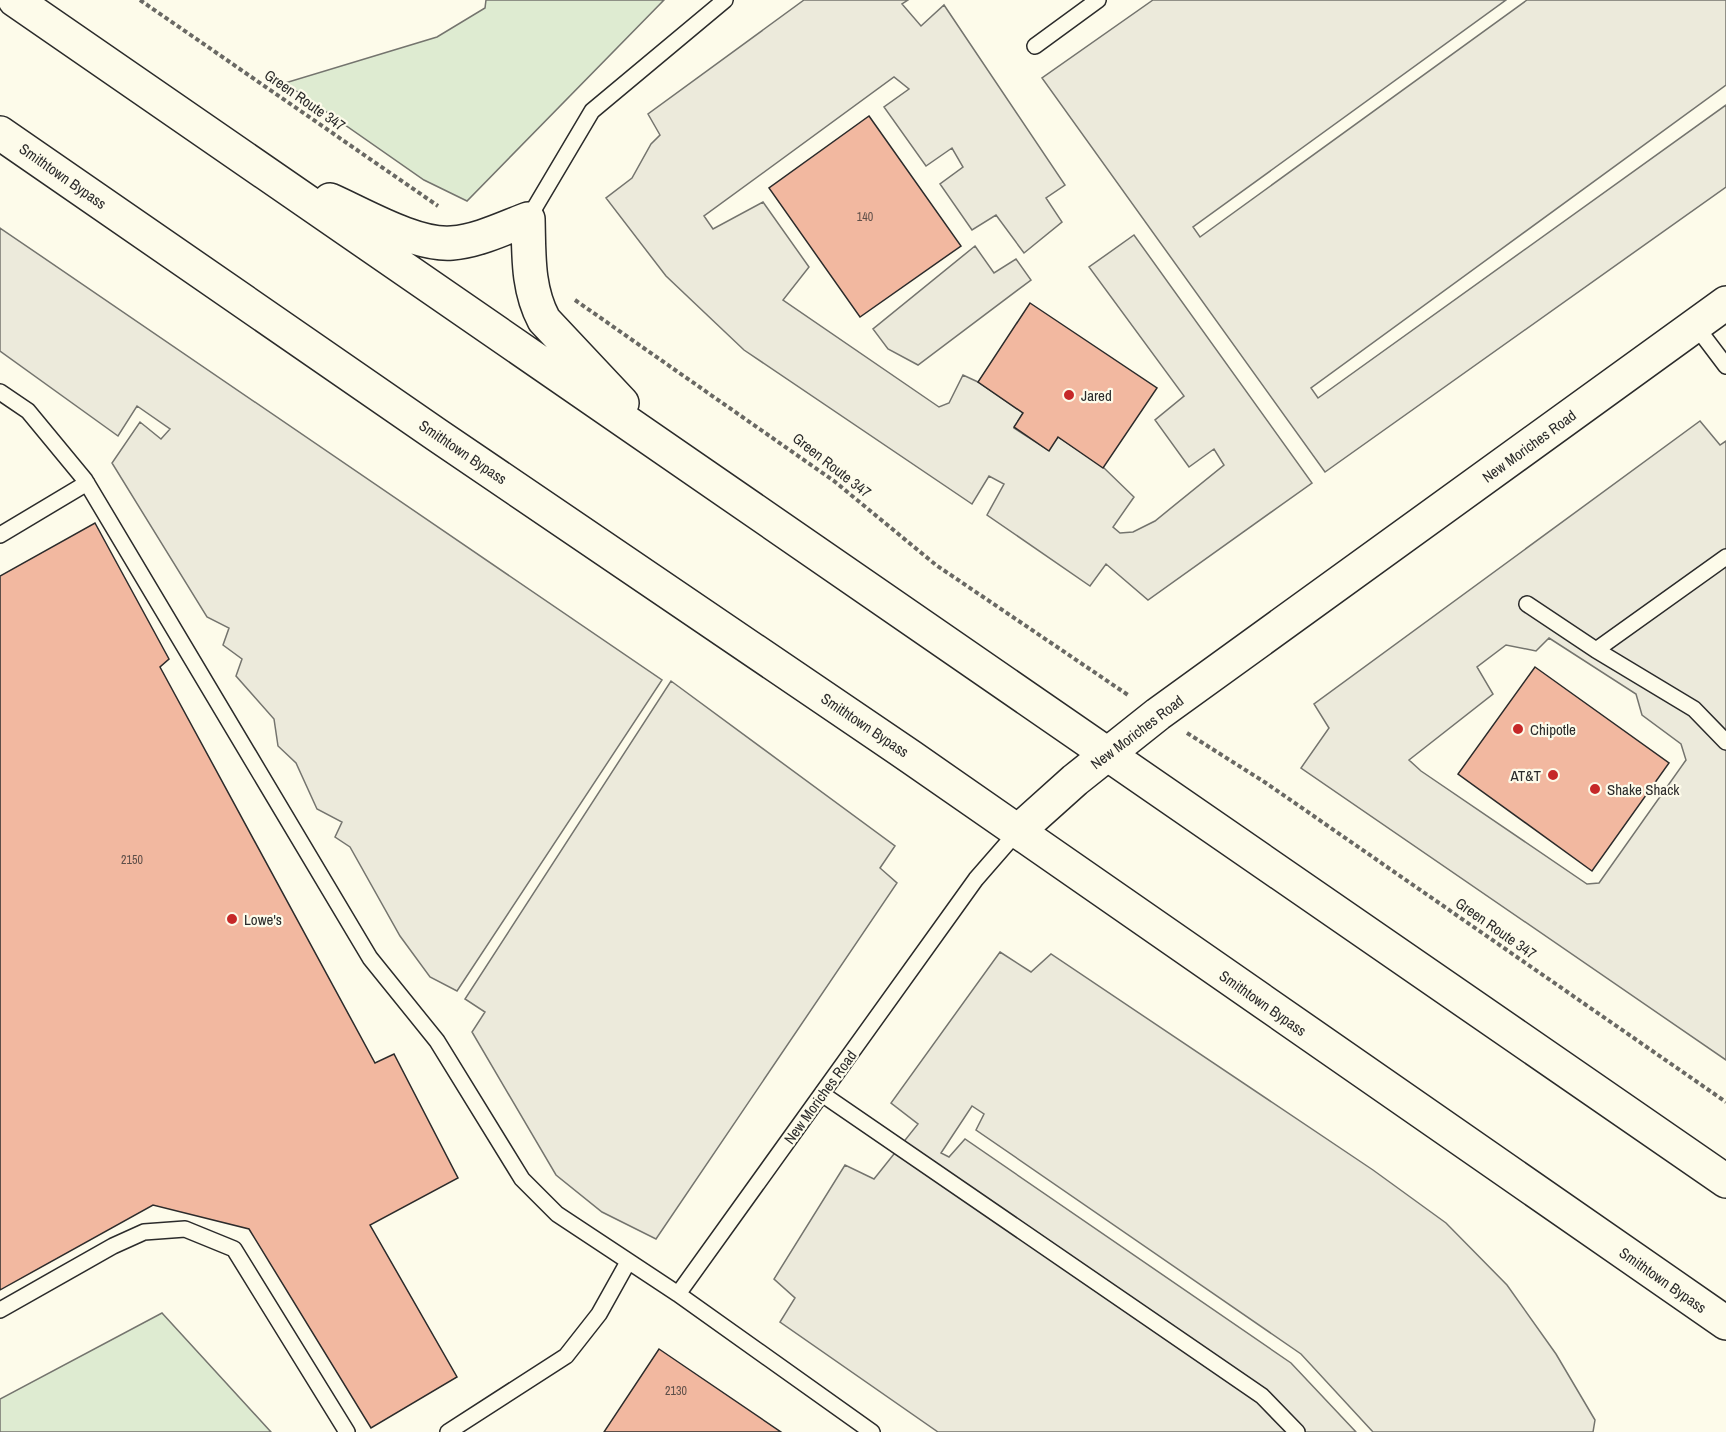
<svg xmlns="http://www.w3.org/2000/svg" width="1726" height="1432" font-family="'Archivo Narrow',sans-serif">
<rect width="100%" height="100%" fill="#fdfbea"/>
<path fill="#deebd1" stroke="#74746e" stroke-width="1.5" d="M486,0H664L467,201L424,180L285,83L437,37L485,8Z
M162,1313L271,1432H0V1399Z"/>
<path fill="#eceadb" stroke="#74746e" stroke-width="1.5" fill-rule="evenodd" d="M804,0H908L902,4L921,26L944,5L1065,185L1046,198L1062,222L1024,253L996,215L972,230L940,184L963,167L952,148L926,166L884,107L909,89L894,77L704,216L713,229L763,202L809,267L783,300L939,407L949,403L963,375L978,382L1023,413L1014,428L1048,450L1058,437L1103,467L1134,497L1113,527L1120,533L1133,532L1155,521L1224,465L1214,449L1189,467L1155,420L1184,396L1089,267L1134,235L1312,483L1148,600L1106,564L1090,586L987,515L1004,484L989,476L972,504L744,350L666,276L606,198L632,178L651,144L660,135L648,114Z
M1153,0H1506L1193,227L1200,237L1527,0H1726V85L1311,388L1318,398L1726,105V187L1325,472L1042,78Z
M0,228L662,680L457,991L430,977L400,936L350,847L335,837L342,822L317,809L296,763L278,746L274,719L236,676L242,659L223,645L229,628L207,617L112,463L140,422L161,439L170,429L137,406L118,436L0,351Z
M975,246L994,273L1016,259L1031,280L918,365L888,349L873,329Z
M1700,421L1720,445L1726,441V1060L1301,768L1329,728L1314,704ZM1549,638L1636,694L1642,715L1681,744L1686,760L1599,883L1587,884L1421,771L1409,760L1493,694L1477,667L1506,645L1536,651Z
M671,681L895,846L880,868L897,883L656,1239L602,1212L556,1175L472,1032L485,1012L465,999Z
M1000,952L1031,972L1051,954L1373,1170L1446,1223L1507,1285L1556,1354L1595,1420L1593,1432H1373L1301,1354L976,1130L984,1114L972,1106L941,1153L949,1157L965,1139L1291,1363L1356,1432H938L780,1322L795,1298L774,1279L845,1165L874,1179L918,1124L891,1103Z"/>
<path fill="#f2b8a0" stroke="#2b2b2b" stroke-width="1.5" d="M869,116L961,246L860,317L769,188Z
M1030,303L1157,388L1103,468L1058,437L1049,451L1014,427L1023,413L978,382Z
M95,523L169,659L160,667L375,1063L394,1054L458,1178L370,1225L457,1377L371,1428L249,1229L153,1205L0,1290V576Z
M1535,667L1669,763L1592,871L1458,774Z
M659,1349L781,1432H604Z"/>
<g fill="none" stroke-linecap="round" stroke-linejoin="round">
<defs>
<path id="service" d="M1035,46L1098,0
M528,219L592,111L725,0
M1695,325L1726,366
M0,392L28,411L85,480L370,958L437,1041L522,1179L557,1214L678,1294L872,1432
M0,535L87,483
M1527,604L1596,650L1694,709L1726,742
M1596,650L1726,557
M822,1094L1262,1396L1297,1432
M678,1294L976,879L1017,832
M0,1310L113,1246L144,1232L185,1229L234,1249L347,1432
M448,1432L566,1356L599,1314L628,1262"/>
<path id="secondary" d="M1017,832L1075,780L1158,714L1726,303"/>
<path id="trunk" d="M15,0L1726,1181
M0,133L437,435L911,757L1726,1323
M330,200C364,215 416,246 452,243C478,241 504,228 528,219C529,254 527,288 544,320L622,403"/>
</defs>
<use href="#service" stroke="#2b2b2b" stroke-width="18"/>
<use href="#secondary" stroke="#2b2b2b" stroke-width="36"/>
<use href="#trunk" stroke="#2b2b2b" stroke-width="36"/>
<path stroke="#6a6964" stroke-width="4" stroke-dasharray="4.5 3" stroke-linecap="butt" d="M140,0L438,206
M575,300L834,481L936,565L1128,695
M1187,733L1266,783L1726,1102"/>
<use href="#service" stroke="#fdfbea" stroke-width="15"/>
<use href="#secondary" stroke="#fdfbea" stroke-width="33"/>
<use href="#trunk" stroke="#fdfbea" stroke-width="33"/>
</g>
<g fill="#c62828" stroke="#fdfbea" stroke-width="2">
<circle cx="1069" cy="395" r="6"/>
<circle cx="1518" cy="729" r="6"/>
<circle cx="1553" cy="775" r="6"/>
<circle cx="1595" cy="789" r="6"/>
<circle cx="232" cy="919" r="6"/>
</g>
<g text-anchor="middle" dominant-baseline="central" stroke-width="4.5" stroke-linejoin="round" paint-order="stroke">
<g font-size="12" fill="#5d4e48">
<text x="865" y="217">140</text>
<text x="132" y="860">2150</text>
<text x="676" y="1391">2130</text>
</g>
<g font-size="15" fill="#2b2b2b" stroke="#fdfbea">
<text transform="translate(305 100) rotate(35)">Green Route 347</text>
<text transform="translate(63 176) rotate(35)">Smithtown Bypass</text>
<text transform="translate(1529 446) rotate(-36)">New Moriches Road</text>
<text transform="translate(463 452) rotate(34)">Smithtown Bypass</text>
<text transform="translate(832 465) rotate(38)">Green Route 347</text>
<text transform="translate(865 725) rotate(34)">Smithtown Bypass</text>
<text transform="translate(1137 732) rotate(-37)">New Moriches Road</text>
<text transform="translate(1496 928) rotate(35)">Green Route 347</text>
<text transform="translate(1263 1003) rotate(35)">Smithtown Bypass</text>
<text transform="translate(820 1097) rotate(-54)">New Moriches Road</text>
<text transform="translate(1663 1280) rotate(35)">Smithtown Bypass</text>
</g>
<g font-size="15" fill="#2b2b2b" stroke="#fdfbea" text-anchor="start">
<text x="1081" y="395">Jared</text>
<text x="1530" y="729">Chipotle</text>
<text x="1541" y="775" text-anchor="end">AT&amp;T</text>
<text x="1607" y="789">Shake Shack</text>
<text x="244" y="919">Lowe's</text>
</g>
</g>
</svg>
